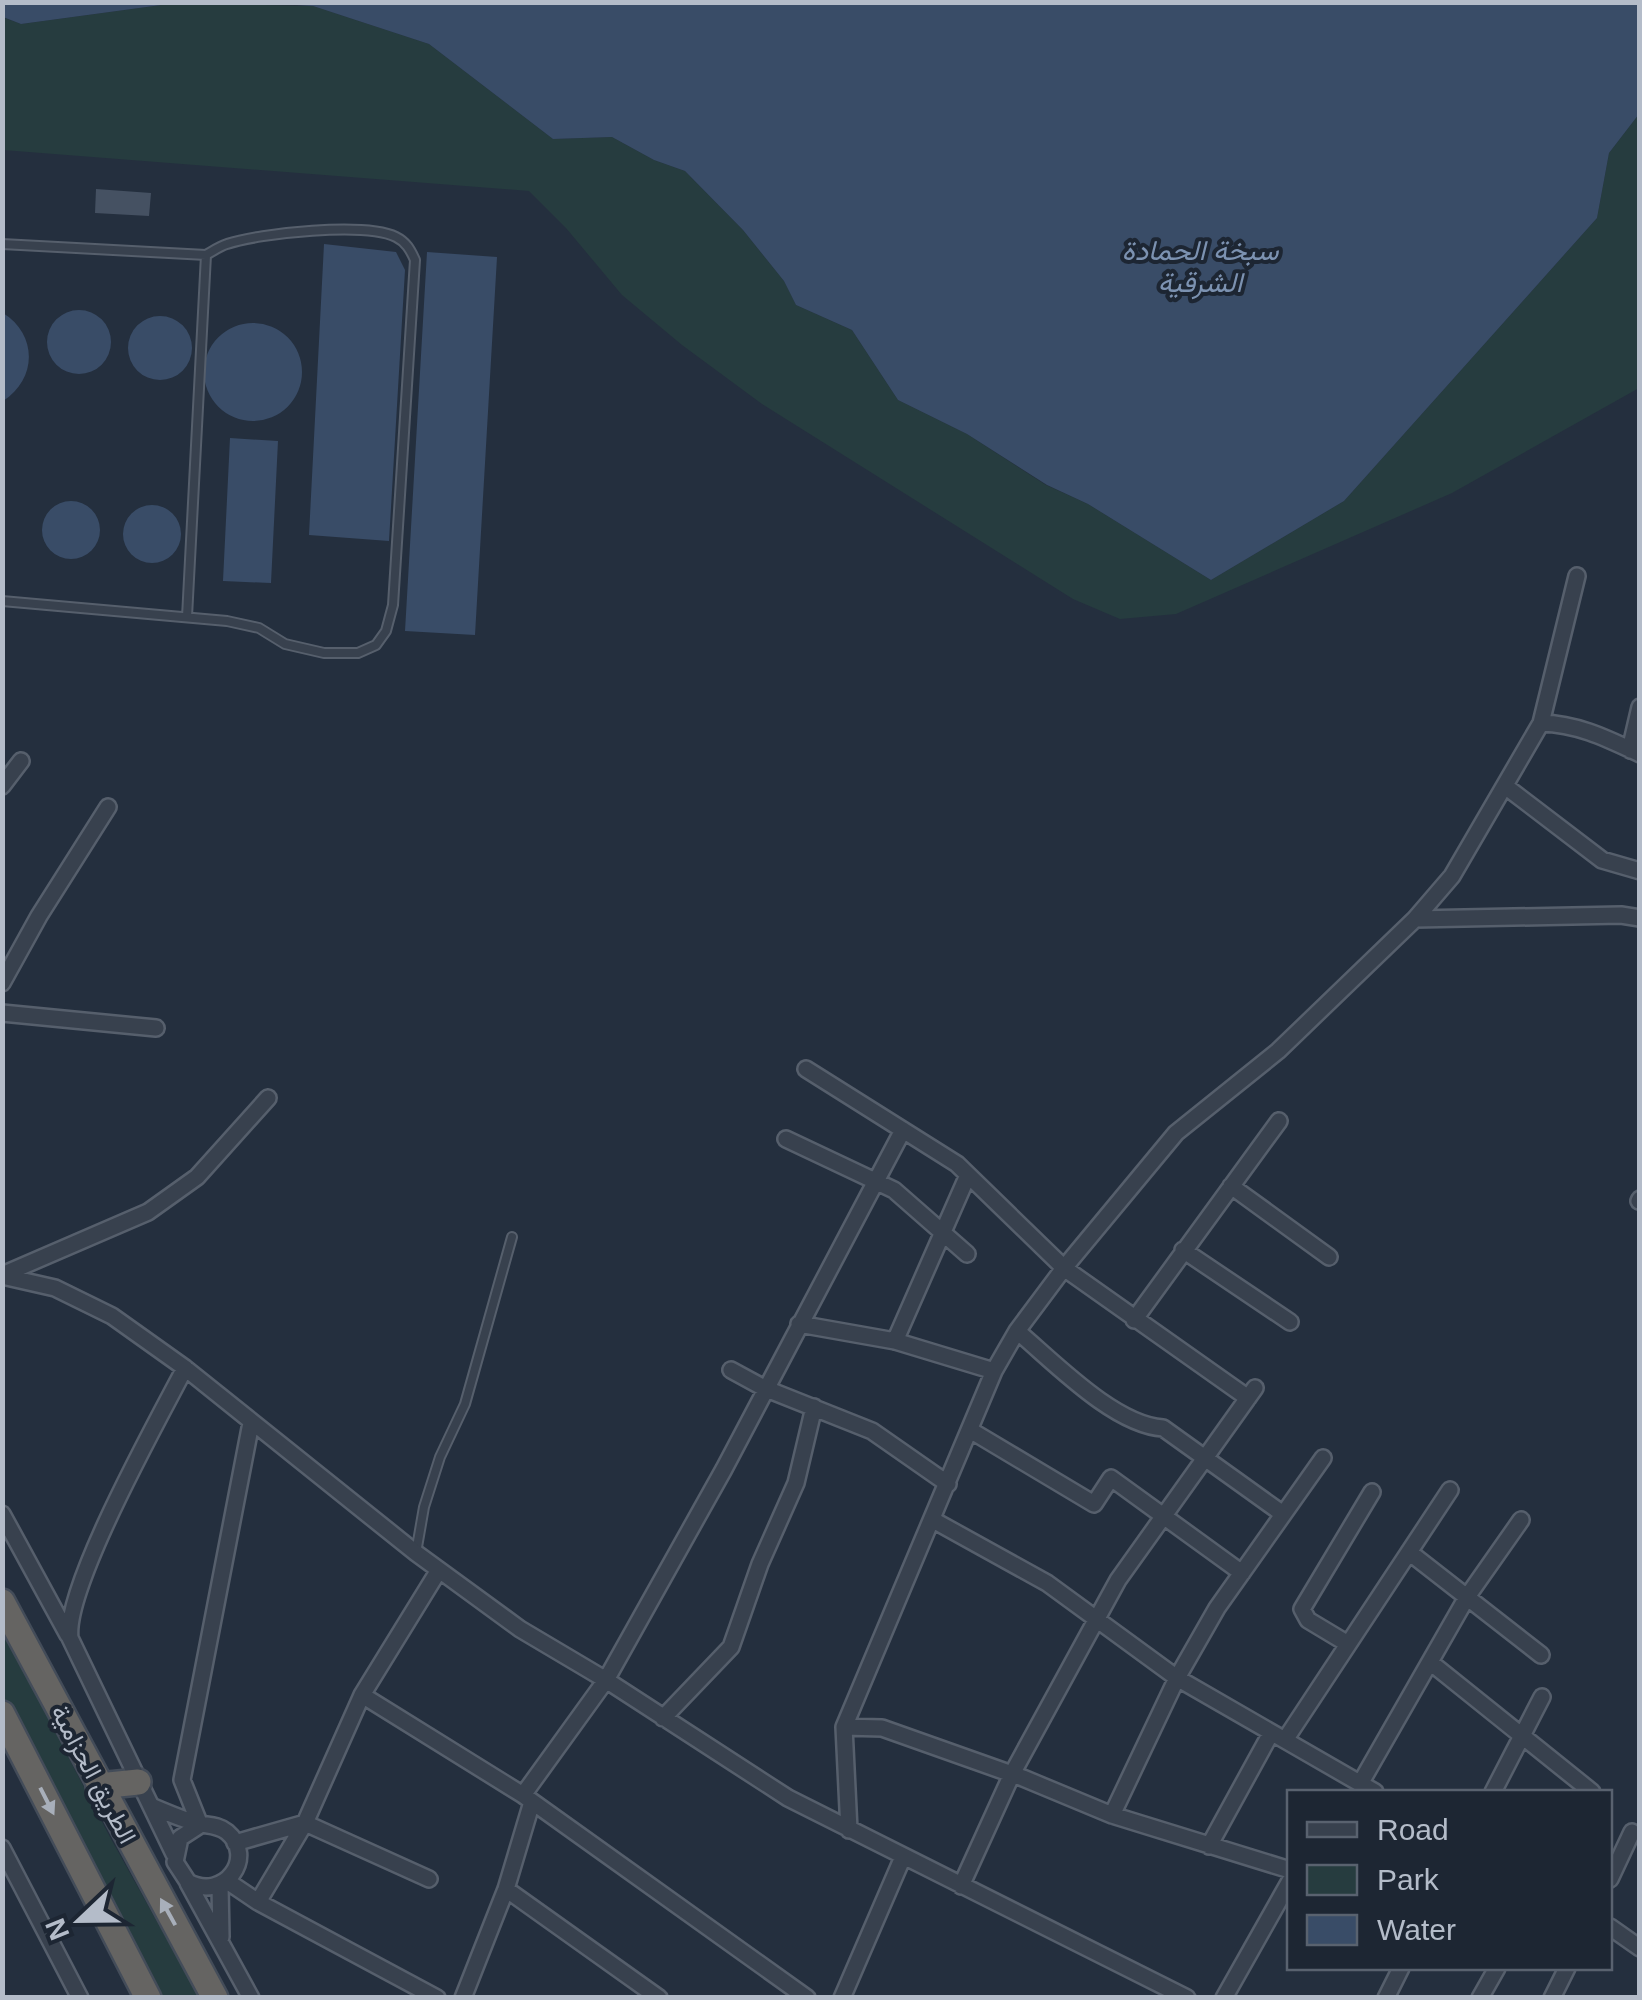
<svg xmlns="http://www.w3.org/2000/svg" width="1642" height="2000" font-family="Helvetica,Vazirmatn,sans-serif">
<rect width="100%" height="100%" fill="#242f3e"/>
<path fill="#263c3f" d="M176,3L313,6L429,44L553,139L612,137L654,160L685,171L743,230L784,281L796,305L852,330L898,400L967,434L1046,485L1088,504L1211,580L1344,501L1597,218L1609,153L1639,114V388L1452,493L1176,614L1120,619L1073,599L762,404L682,345L622,295L566,228L529,191L3,150L2,17L21,24Z
M2,1630L111,1839L199,1997H158L3,1702Z"/>
<path fill="#394c67" d="M2,3L3,2L176,3L21,24L3,17Z
M262,3H1639V114L1609,153L1597,218L1344,501L1211,580L1088,504L1047,485L967,434L898,400L852,330L796,305L784,281L743,230L685,171L654,160L612,137L553,139L429,44L313,6Z
M324,244L396,252L405,270L389,541L309,535Z
M427,252L497,257L475,635L405,631Z
M47 342a32 32 0 1 1 64 0a32 32 0 1 1-64 0Z
M3,313C38,335 37,379 3,401Z
M128 348a32 32 0 1 1 64 0a32 32 0 1 1-64 0Z
M204 372a49 49 0 1 1 98 0a49 49 0 1 1-98 0Z
M230,438L278,441L271,583L223,581Z
M42 530a29 29 0 1 1 58 0a29 29 0 1 1-58 0Z
M123 534a29 29 0 1 1 58 0a29 29 0 1 1-58 0Z"/>
<path fill="#455162" d="M96,189L151,193L149,216L95,213Z"/>
<g fill="none" stroke-linecap="round" stroke-linejoin="round">
<defs>
<path id="service" d="M2,244L206,255C213,251 220,246 227,244C260,233 365,222 396,237C406,242 410,249 415,260L393,605L386,631L376,645L358,653H324L285,644L259,628L227,621L2,601
M187,617L206,255
M416,1553L424,1507L440,1457L465,1404L512,1237"/>
<path id="minor" d="M1541,723C1578,724 1606,738 1640,754
M1630,750L1640,707
M2,786L21,761
M1505,786L1602,860L1640,871
M1415,919L1621,915L1640,918
M2,983L39,916L108,807
M2,1013L156,1028
M806,1069L957,1164L1064,1268L1248,1398
M786,1139L894,1190L967,1254
M1231,1186L1329,1257
M1639,1201L1640,1199
M1183,1250L1290,1322
M2,1275L148,1212L197,1177L268,1098
M2,1276L55,1288L112,1316L185,1368L416,1553L520,1629L606,1680L788,1798L1187,1998
M1134,1320L1279,1121
M799,1324L895,1341L994,1371
M1017,1331C1054,1362 1114,1425 1163,1428L1283,1514
M895,1341L968,1175
M731,1370L764,1388L872,1431L948,1484
M970,1430L1094,1504L1111,1478L1242,1573
M2,1514L68,1635
M933,1520L1047,1583L1177,1678L1375,1792
M1409,1552L1541,1655
M1348,1644L1308,1620L1302,1609L1372,1492
M1430,1662L1592,1792
M362,1695L523,1795L807,1998
M663,1718L731,1647L760,1564L796,1483L814,1407
M844,1727L882,1728L1023,1778L1112,1815L1290,1870
M1285,1740L1450,1490
M1360,1784L1467,1597L1521,1520
M1493,1792L1542,1697
M523,1795L606,1680L724,1469L903,1130
M151,1806C166,1812 181,1819 196,1823C207,1826 217,1824 227,1832C257,1857 224,1902 188,1882L175,1862L180,1838L200,1825
M1112,1815L1177,1678L1217,1608L1323,1458
M200,1825L182,1780L251,1423
M849,1830L844,1727L994,1371L1017,1331L1064,1268L1176,1133L1278,1051L1415,919L1452,876L1541,723L1577,576
M235,1843L305,1823L429,1879
M1209,1846L1271,1733
M2,1848L80,1998
M174,1854L70,1638C64,1588 158,1420 185,1368
M1610,1879L1632,1832
M227,1881L258,1902L437,1998
M188,1883L251,1998
M220,1885L221,1937
M961,1886L1012,1774L1118,1580L1255,1388
M506,1889L659,1998
M258,1902L305,1823L362,1695L439,1570
M1610,1927L1640,1948
M463,1998L506,1889L532,1802
M842,1998L903,1857
M1224,1998L1290,1881
M1386,1998L1401,1968
M1480,1998L1497,1968
M1552,1998L1567,1968"/>
<path id="trunk" d="M2,1602L215,1998
M2,1714L148,1998
M99,1786L138,1782"/>
</defs>
<use href="#service" stroke="#565f6c" stroke-width="12"/>
<use href="#minor" stroke="#565f6c" stroke-width="20"/>
<use href="#trunk" stroke="#434c59" stroke-width="30"/>
<use href="#service" stroke="#38414e" stroke-width="8"/>
<use href="#minor" stroke="#38414e" stroke-width="15"/>
<use href="#trunk" stroke="#656462" stroke-width="25"/>
</g>
<defs><path id="oneway-solid" d="M-6-.8H1V-3.2L6.5 0L1 3.2V.8H-6Z" transform="scale(2.5)"/></defs>
<g fill="#a8afba">
<use href="#oneway-solid" transform="translate(47 1801) rotate(63)"/>
<use href="#oneway-solid" transform="translate(168 1912) rotate(-119)"/>
</g>
<g text-anchor="middle" dominant-baseline="central" stroke-width="8" stroke-linejoin="round" paint-order="stroke">
<g font-size="25" fill="#b4bcc9" stroke="#1d2633">
<text transform="translate(94 1774) rotate(62)">الطريق الحزامية</text>
</g>
<g font-size="28" font-style="italic" fill="#7c92b1" stroke="#1d2633">
<text x="1200" y="250">سبخة الحمادة<tspan x="1200" dy="32">الشرقية</tspan></text>
</g>
</g>
<rect width="1642" height="2000" fill="none" stroke="#b4bcc9" stroke-width="10"/>
<rect x="1287" y="1790" width="325" height="180" fill="#1d2633" stroke="#59626f" stroke-width="2.5"/>
<rect x="1307" y="1822" width="50" height="15" fill="#38414e" stroke="#59626f" stroke-width="2.5"/>
<text x="1377" y="1840" font-size="30" fill="#b4bcc9">Road</text>
<rect x="1307" y="1865" width="50" height="30" fill="#263c3f" stroke="#59626f" stroke-width="2.5"/>
<text x="1377" y="1890" font-size="30" fill="#b4bcc9">Park</text>
<rect x="1307" y="1915" width="50" height="30" fill="#394c67" stroke="#59626f" stroke-width="2.5"/>
<text x="1377" y="1940" font-size="30" fill="#b4bcc9">Water</text>
<g transform="translate(80 1920) rotate(248)" stroke="#1d2633" stroke-width="8" paint-order="stroke">
<path d="M0-8L18 38L0 25L-18 38Z" fill="#b4bcc9"/>
<text y="-15" font-size="28" font-weight="bold" text-anchor="middle" fill="#b4bcc9">N</text>
</g>
</svg>
